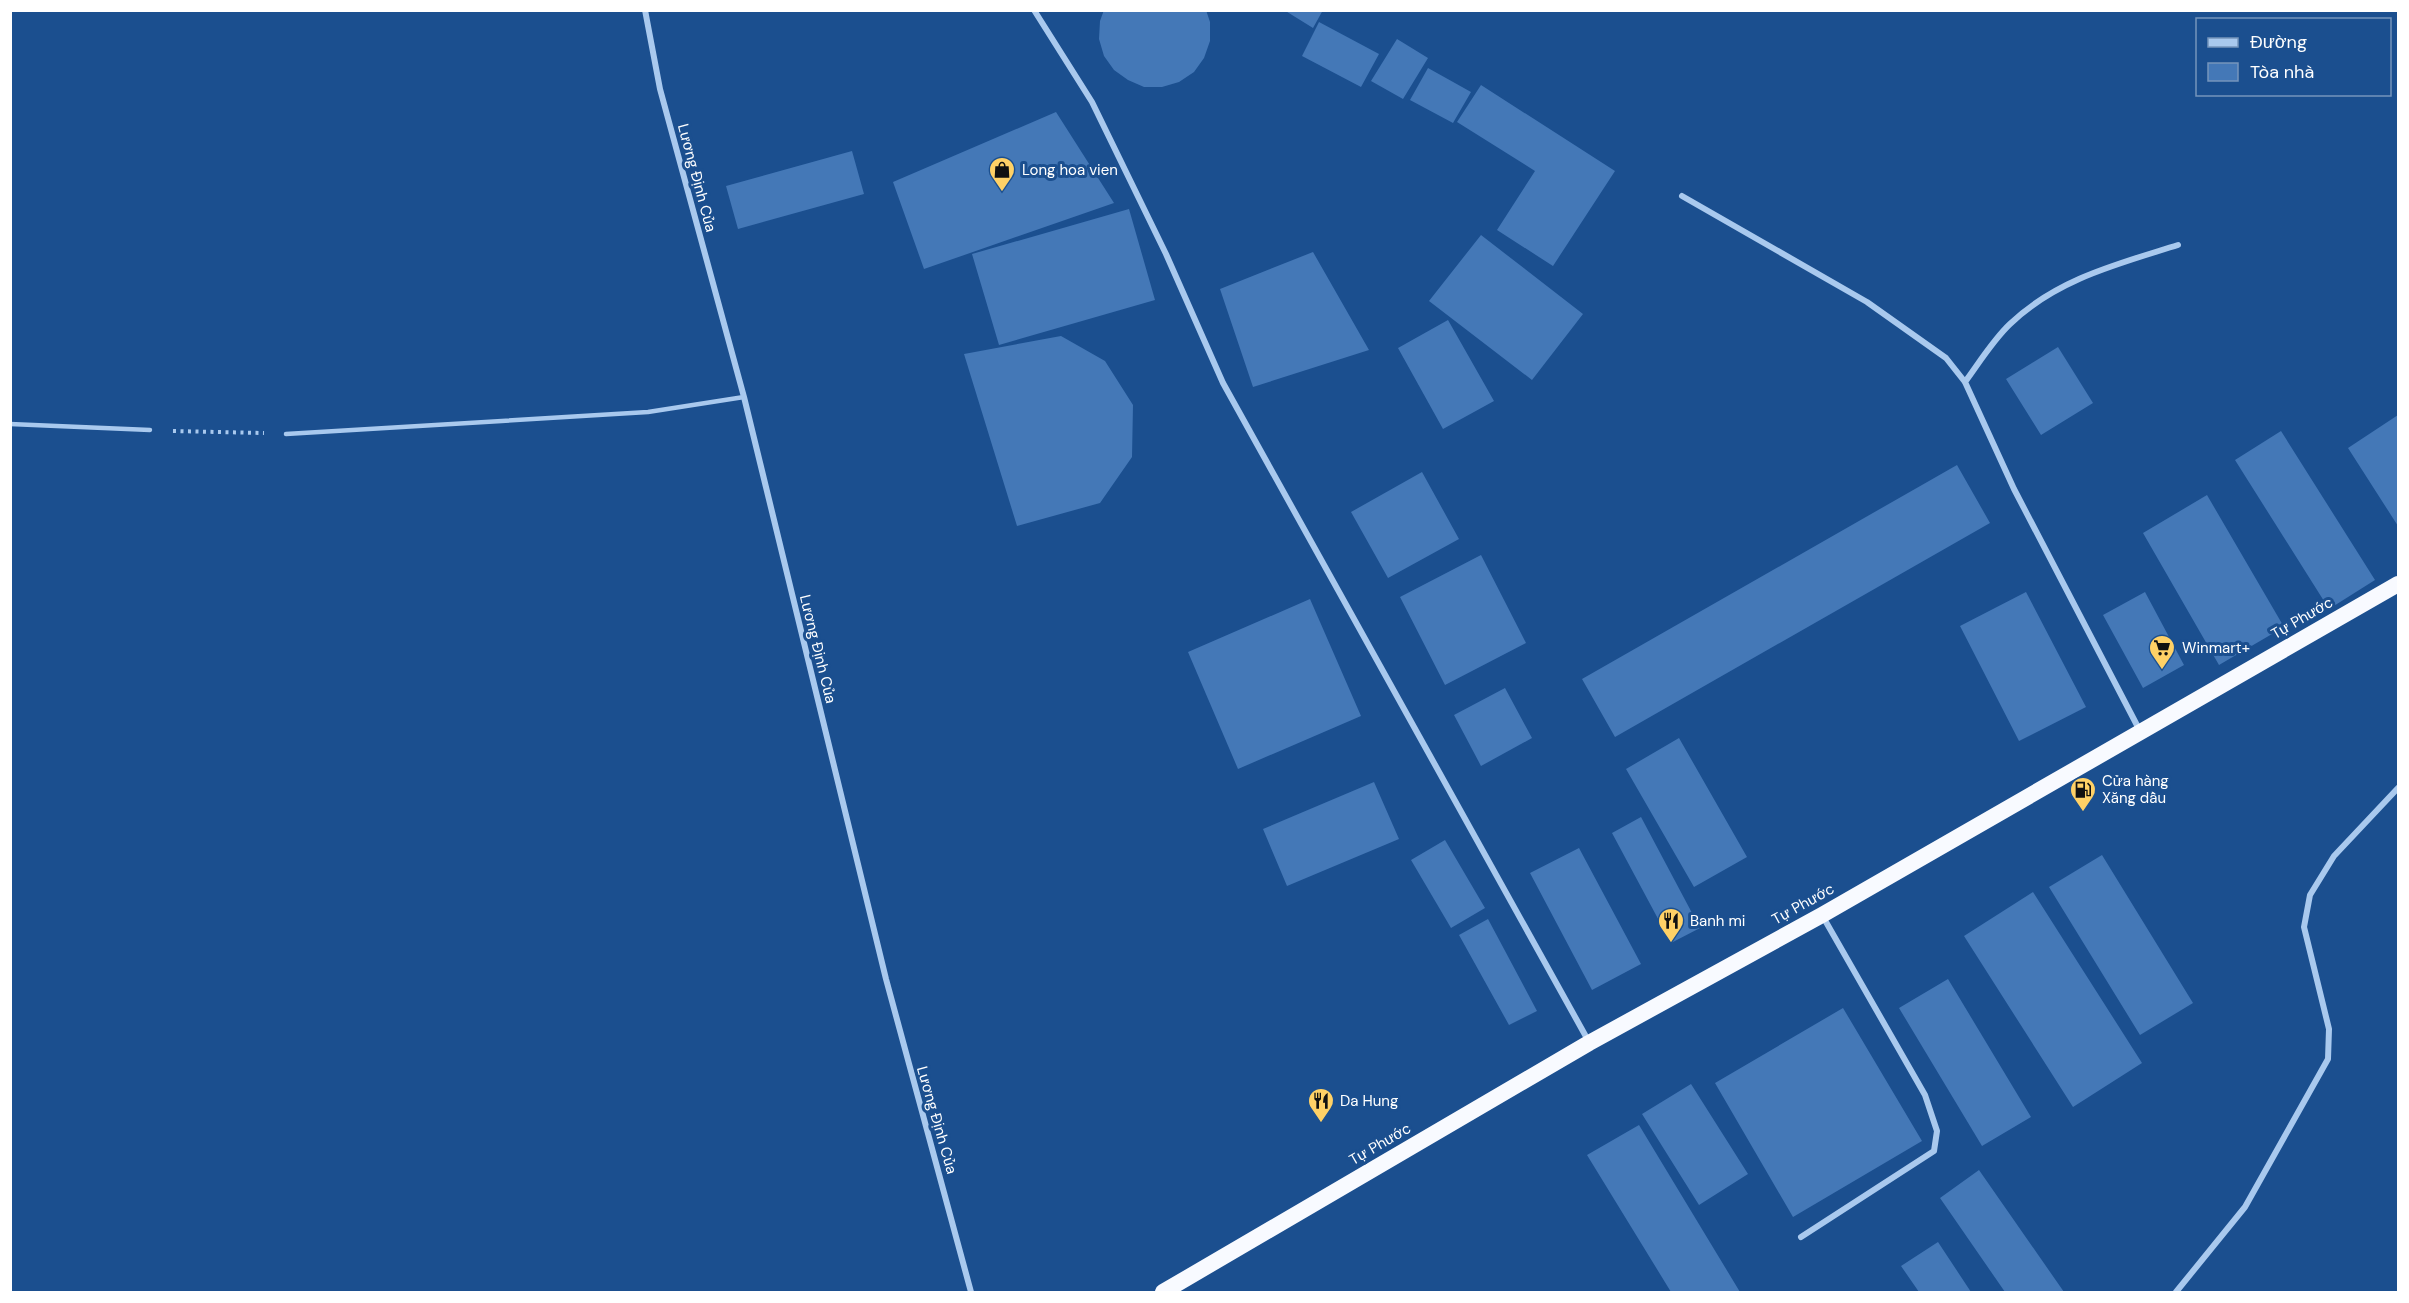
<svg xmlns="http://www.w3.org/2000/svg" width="2409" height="1303" font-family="'DM Sans',sans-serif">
<rect width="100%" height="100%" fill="#1b4f8f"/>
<path fill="#4478b7" d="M1104,10H1206L1210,22V41L1204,58L1194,72L1179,82L1162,87H1144L1128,80L1114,70L1104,56L1099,39L1100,21Z
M1284,10H1323L1313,28Z
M1319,22L1379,54L1361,87L1302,56Z
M1397,39L1428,58L1403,99L1371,81Z
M1428,68L1471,92L1453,123L1410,100Z
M1481,85L1615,171L1553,266L1497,230L1535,171L1457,122Z
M1056,112L1114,203L924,269L893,182Z
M852,151L864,194L738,229L726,186Z
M1129,209L1155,300L999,345L972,254Z
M1481,235L1583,314L1532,380L1429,301Z
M1313,252L1369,350L1253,387L1220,289Z
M1448,320L1494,401L1443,429L1398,348Z
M1061,336L1105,361L1133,405L1132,457L1100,503L1017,526L964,354Z
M2058,347L2093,403L2041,435L2006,379Z
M2398,415V526L2348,448Z
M2281,431L2375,580L2329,609L2235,460Z
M1957,465L1990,523L1615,737L1582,679Z
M1422,472L1459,539L1388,578L1351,512Z
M2207,495L2284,627L2219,665L2143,533Z
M1481,555L1526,643L1445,685L1400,597Z
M2026,592L2086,707L2019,741L1960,626Z
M2145,592L2184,665L2143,688L2103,615Z
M1310,599L1361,716L1238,769L1188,652Z
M1505,688L1532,738L1481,766L1454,715Z
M1679,738L1747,857L1694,887L1626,769Z
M1374,782L1399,839L1287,886L1263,829Z
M1641,817L1700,928L1671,943L1612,833Z
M1445,840L1485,908L1451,928L1411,860Z
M1579,848L1641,964L1592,990L1530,873Z
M2102,855L2193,1003L2140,1035L2049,887Z
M2033,892L2142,1063L2073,1107L1964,936Z
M1488,919L1537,1011L1509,1025L1459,935Z
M1948,979L2031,1117L1982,1146L1899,1008Z
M1843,1008L1922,1141L1793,1217L1715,1083Z
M1691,1084L1748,1174L1699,1205L1642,1114Z
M1639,1125L1740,1292H1671L1587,1155Z
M1979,1170L2064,1292H2005L1940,1198Z
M1938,1242L1971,1292H1919L1901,1266Z"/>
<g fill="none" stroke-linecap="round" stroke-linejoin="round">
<path stroke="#a9c9ee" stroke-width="4" stroke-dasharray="3 4.5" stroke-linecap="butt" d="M173,431L264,433"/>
<path stroke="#a9c9ee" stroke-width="4.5" d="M10,424L150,430
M286,434L648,412L744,397"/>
<path stroke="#a9c9ee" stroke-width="6" d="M645,10L660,89L744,397L886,979L971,1292
M1034,10L1092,102L1166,254L1223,383L1589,1042
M1682,196L1867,302L1946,358L1965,382L2014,489L2140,731
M1965,382C1979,363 1993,340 2010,324C2057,279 2118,264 2178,245
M1801,1237L1934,1151L1937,1131L1925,1095L1822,915
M2176,1292L2245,1207L2328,1059L2329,1029L2304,927L2310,895L2334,856L2398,788"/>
<path stroke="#f8faff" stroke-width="16" d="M1163,1292L1589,1043L1822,915L2398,584"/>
</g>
<defs>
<symbol id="shop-pin" viewBox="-11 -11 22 30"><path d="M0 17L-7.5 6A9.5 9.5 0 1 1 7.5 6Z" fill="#ffd166" stroke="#1b4f8f"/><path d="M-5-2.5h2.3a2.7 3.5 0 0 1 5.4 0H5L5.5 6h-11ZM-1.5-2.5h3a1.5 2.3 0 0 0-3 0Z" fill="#111"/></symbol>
<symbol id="supermarket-pin" viewBox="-11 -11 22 30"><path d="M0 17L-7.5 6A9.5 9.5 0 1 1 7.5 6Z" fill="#ffd166" stroke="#1b4f8f"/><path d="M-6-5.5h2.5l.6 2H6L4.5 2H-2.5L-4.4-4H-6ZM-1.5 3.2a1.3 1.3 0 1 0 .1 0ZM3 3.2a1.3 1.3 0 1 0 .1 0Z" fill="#111"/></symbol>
<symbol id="fuel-pin" viewBox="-11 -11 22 30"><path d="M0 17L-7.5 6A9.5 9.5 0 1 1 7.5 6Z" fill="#ffd166" stroke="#1b4f8f"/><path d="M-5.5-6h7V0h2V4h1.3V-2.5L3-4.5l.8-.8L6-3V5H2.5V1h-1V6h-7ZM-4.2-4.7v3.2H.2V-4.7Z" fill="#111"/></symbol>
<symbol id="restaurant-pin" viewBox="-11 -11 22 30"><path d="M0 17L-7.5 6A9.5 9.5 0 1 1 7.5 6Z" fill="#ffd166" stroke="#1b4f8f"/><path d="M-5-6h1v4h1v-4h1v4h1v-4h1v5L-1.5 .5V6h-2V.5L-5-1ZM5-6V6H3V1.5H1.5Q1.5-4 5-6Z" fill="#111"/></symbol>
</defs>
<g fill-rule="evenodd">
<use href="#shop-pin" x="987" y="155" width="30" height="40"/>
<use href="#supermarket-pin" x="2147" y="633" width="30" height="40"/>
<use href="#fuel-pin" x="2068" y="775" width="30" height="40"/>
<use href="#restaurant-pin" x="1656" y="906" width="30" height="40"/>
<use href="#restaurant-pin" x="1306" y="1086" width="30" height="40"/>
</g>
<g text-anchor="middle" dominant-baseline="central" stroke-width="6" stroke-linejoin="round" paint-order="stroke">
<g font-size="15" fill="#fff" stroke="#1b4f8f" text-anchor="start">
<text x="1022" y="170">Long hoa vien</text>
<text x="2182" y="648">Winmart+</text>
<text x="2102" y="781">Cửa hàng<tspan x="2102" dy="17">Xăng dầu</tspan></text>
<text x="1690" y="921">Banh mi</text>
<text x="1340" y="1101">Da Hung</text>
</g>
<g font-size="15" fill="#fff" stroke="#1b4f8f">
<text transform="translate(697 178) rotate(75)">Lương Định Của</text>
<text transform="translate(2302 618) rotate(-30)">Tự Phước</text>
<text transform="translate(818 649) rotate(76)">Lương Định Của</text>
<text transform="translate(1803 904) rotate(-29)">Tự Phước</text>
<text transform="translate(937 1120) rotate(74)">Lương Định Của</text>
<text transform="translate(1380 1144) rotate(-30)">Tự Phước</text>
</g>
</g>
<rect width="2409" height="1303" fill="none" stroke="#ffffff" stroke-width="24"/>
<rect x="2196" y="18" width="195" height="78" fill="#1b4f8f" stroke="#7695bc" stroke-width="1.5"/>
<rect x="2208" y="38" width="30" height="9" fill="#a9c9ee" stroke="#7695bc" stroke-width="1.5"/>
<text x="2250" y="48" font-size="18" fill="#ffffff">Đường</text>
<rect x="2208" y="63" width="30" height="18" fill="#4478b7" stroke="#7695bc" stroke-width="1.5"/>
<text x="2250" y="78" font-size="18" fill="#ffffff">Tòa nhà</text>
</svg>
